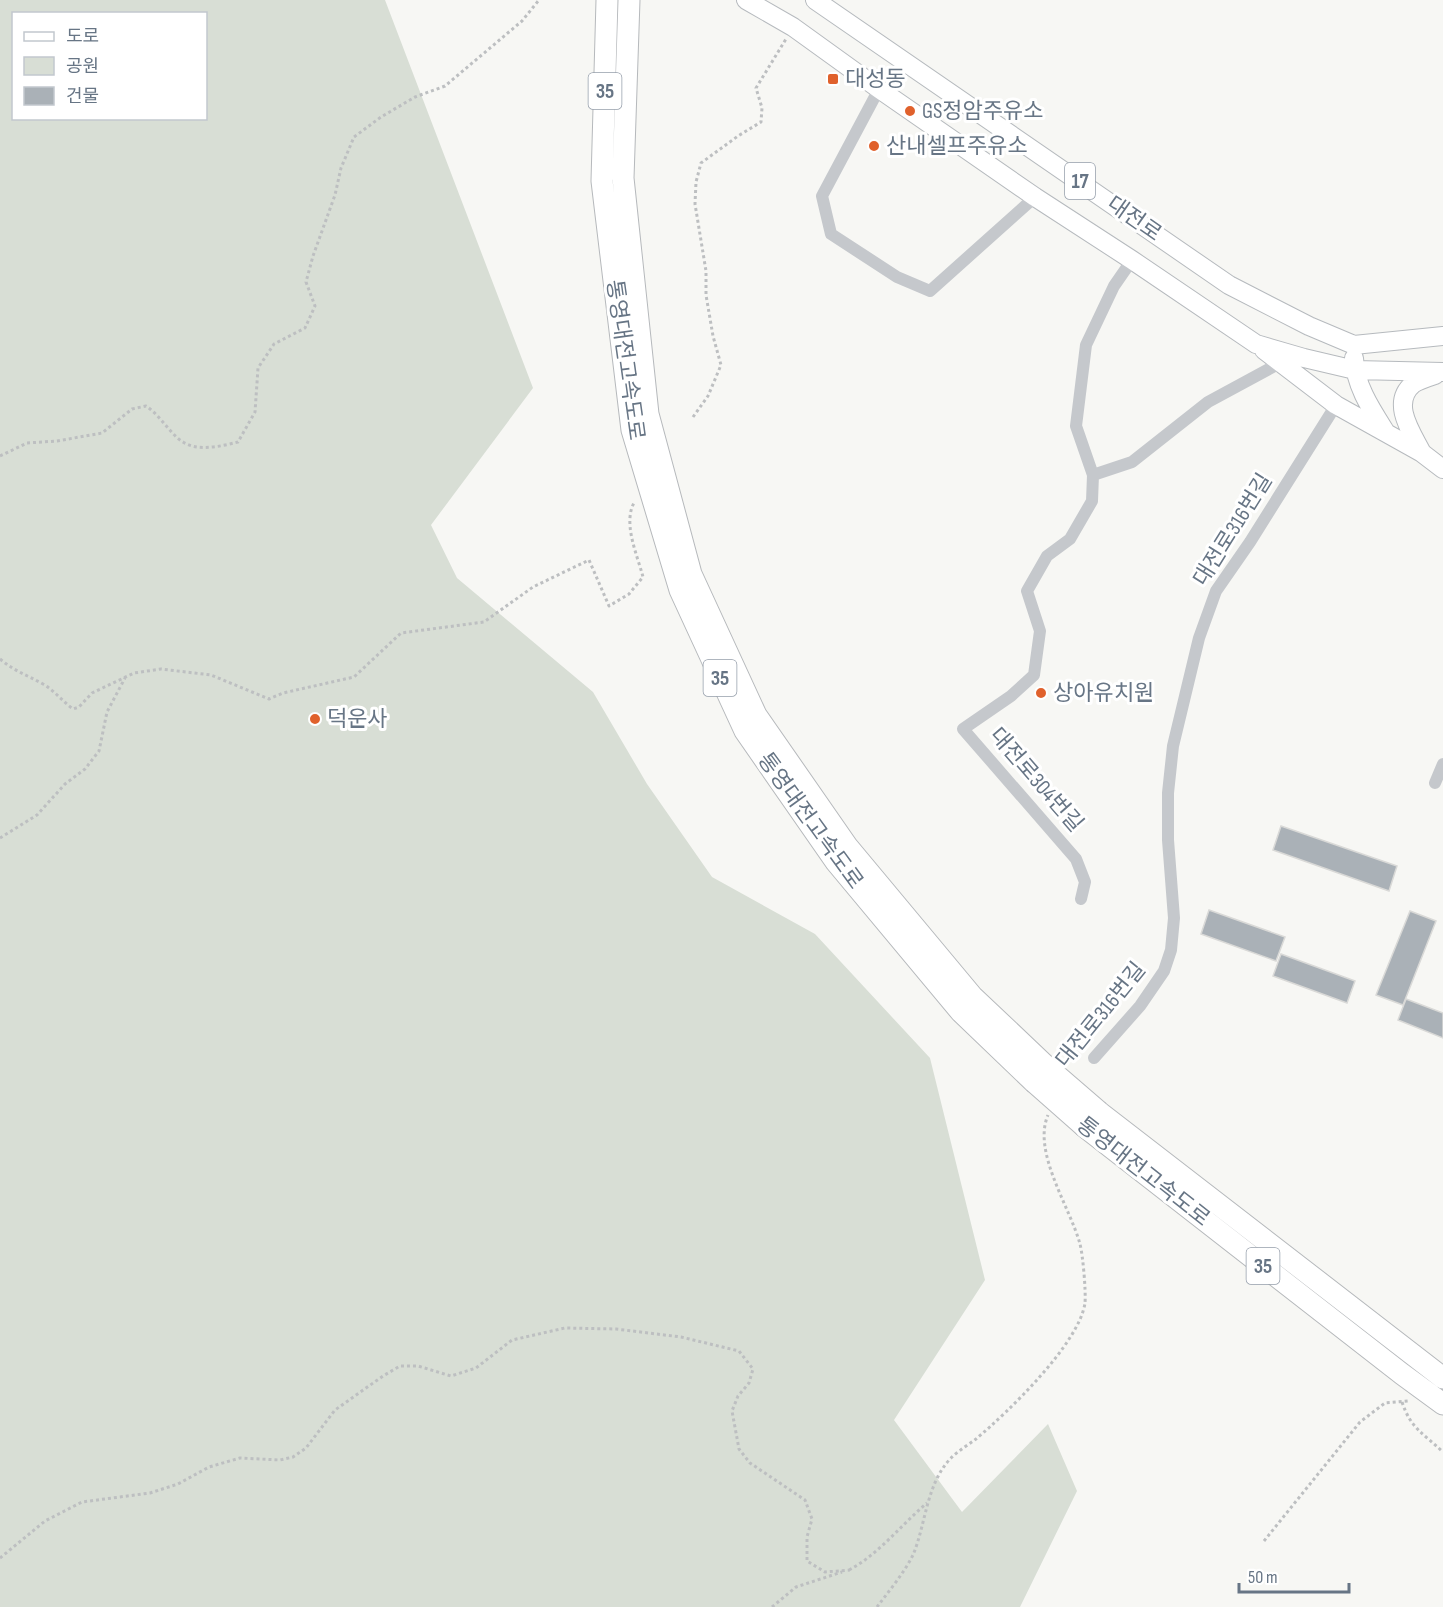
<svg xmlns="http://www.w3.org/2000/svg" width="1443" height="1607" font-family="'Sofia Sans Condensed','Noto Sans KR',sans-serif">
<rect width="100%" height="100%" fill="#f7f7f4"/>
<path fill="#d8ded5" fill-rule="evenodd" d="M0,0H385L533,388L431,525L457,578L593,692L647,784L712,877L815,934L930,1058L985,1280L894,1420L962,1512L1048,1424L1077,1491L1020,1607H0ZM14,14H206V118H14Z"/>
<path fill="#aab1b7" stroke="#d9d9d7" stroke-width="1.5" d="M1281,826L1397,866L1389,891L1273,850Z
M1209,910L1285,937L1276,961L1201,934Z
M1410,911L1436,921L1403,1005L1376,995Z
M1281,954L1355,981L1347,1003L1273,976Z
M1406,999L1443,1013V1038L1398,1020Z"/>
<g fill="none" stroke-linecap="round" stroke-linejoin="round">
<defs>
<path id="primary" d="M746,0L793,27L879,89L1035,197L1132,260L1256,344L1304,358L1355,370L1443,372
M815,0L1229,285L1309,326L1354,345L1443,336
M1264,350L1336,405L1422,453L1443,469
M1354,358C1355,385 1371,409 1385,431
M1422,453C1412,433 1390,403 1413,384C1419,380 1429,377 1435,375"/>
<path id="motorway" d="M607,0L602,181L632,430L680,590L745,731L836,862L961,1012L1034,1082
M629,0L623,178L648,414L691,574L756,715L847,846L972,996L1048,1068
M1099,1112L1443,1378
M1085,1127L1402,1374L1443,1404"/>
</defs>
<use href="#primary" stroke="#b6babe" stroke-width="20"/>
<use href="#motorway" stroke="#b6b9bc" stroke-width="23"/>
<path stroke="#bdbfc1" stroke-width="3" stroke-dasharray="3 3" stroke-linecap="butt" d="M693,417L708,396L721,365L713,336L706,295V271L695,204L696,182L701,163L738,136L761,122L762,108L756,88L786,39
M0,456L27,443L57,441L102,433L132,409L146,406C161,416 170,434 183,442C198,452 222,446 238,442L255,412L258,368L274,344L305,328L315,306L306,282L313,256L335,195L341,168L354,137L381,117L415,97L445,86L522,21L539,0
M0,659C14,671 27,675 43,684C55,691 62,701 73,709L79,707L92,693L134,673L161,669L211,675L269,699L283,693L354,677L401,633L484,622L533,587L589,560L609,606L629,594L643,577C637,554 622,522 635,501
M0,838L37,815L65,784L85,769L99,751L107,712L125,678
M1402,1402C1411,1429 1423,1433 1443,1452
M1264,1541L1360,1422L1385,1403L1409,1401
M0,1558L45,1521L82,1502L150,1493L178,1484L209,1467L240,1458L280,1460L293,1457L306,1448L335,1410L383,1376L400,1366H418L451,1376L476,1368L512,1340L565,1328L616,1329L681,1337L739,1351L753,1369L749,1383L738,1396L732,1411L739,1449L750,1463L805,1500L812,1519L807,1537V1561L825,1572L850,1570
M849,1570C879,1554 901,1525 927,1503
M772,1607L796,1587L842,1572
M877,1607C889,1591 904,1573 913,1555C926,1524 926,1484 951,1458C958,1451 968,1445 976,1439C1008,1412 1079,1344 1085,1303C1086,1291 1083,1256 1080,1244C1070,1207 1032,1152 1048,1115"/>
<path stroke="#c5c8cc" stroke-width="12" d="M879,89L822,196L831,234L897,277L930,291L1035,197
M1093,475L1132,462L1208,402L1280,363
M1435,783L1443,764
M1081,899L1085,882L1076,859L963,729L1011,696L1034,675L1040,631L1027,591L1047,556L1070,539L1092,501L1093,475L1076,426L1086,345L1114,286L1132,260
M1094,1058L1140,1006L1164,971L1171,950L1174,918L1168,840V793L1173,746L1199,638L1216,591L1250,542L1336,405"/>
<use href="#primary" stroke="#fff" stroke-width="18"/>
<use href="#motorway" stroke="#fff" stroke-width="21"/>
<defs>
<path id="motorway-bridge" d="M1048,1068L1099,1112
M1034,1082L1085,1127"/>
</defs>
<use href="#motorway-bridge" stroke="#b6b9bc" stroke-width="23" stroke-linecap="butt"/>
<use href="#motorway-bridge" stroke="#fff" stroke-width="21"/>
</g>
<g fill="#e0612c" stroke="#fff" stroke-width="2">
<rect x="827" y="73" width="12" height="12" rx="3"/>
<circle cx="910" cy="111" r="6"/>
<circle cx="874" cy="146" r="6"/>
<circle cx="1041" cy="693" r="6"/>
<circle cx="315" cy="719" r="6"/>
</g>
<g text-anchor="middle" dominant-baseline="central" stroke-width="6" stroke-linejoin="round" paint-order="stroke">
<g fill="#fff" stroke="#959eaa" stroke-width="1.5">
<rect x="588.5" y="73" width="33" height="36" rx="4.5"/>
<rect x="1065" y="163" width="30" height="36" rx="4.5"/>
<rect x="703.5" y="660" width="33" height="36" rx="4.5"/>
<rect x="1246.5" y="1248" width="33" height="36" rx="4.5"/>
</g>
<g font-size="21" font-weight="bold" fill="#677585">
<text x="605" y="91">35</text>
<text x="1080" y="181">17</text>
<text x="720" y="678">35</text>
<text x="1263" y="1266">35</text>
</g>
<g font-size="22" fill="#677585" stroke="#fff" text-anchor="start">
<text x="845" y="79">대성동</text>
<text x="922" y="111">GS정암주유소</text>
<text x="886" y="146">산내셀프주유소</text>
<text x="1053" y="693">상아유치원</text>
<text x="327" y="719">덕운사</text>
</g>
<g font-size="22" fill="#677585" stroke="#fff">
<text transform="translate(1134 219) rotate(35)">대전로</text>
<text transform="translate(625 360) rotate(82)">통영대전고속도로</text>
<text transform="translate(1233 530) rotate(-58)">대전로316번길</text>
<text transform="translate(1036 780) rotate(49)">대전로304번길</text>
<text transform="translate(810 821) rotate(54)">통영대전고속도로</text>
<text transform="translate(1101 1015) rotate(-51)">대전로316번길</text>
<text transform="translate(1143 1172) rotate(38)">통영대전고속도로</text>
</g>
</g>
<rect x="12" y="12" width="195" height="108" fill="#ffffff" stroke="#c2c8ce" stroke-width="1.5"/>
<rect x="24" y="32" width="30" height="9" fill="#ffffff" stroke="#c2c8ce" stroke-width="1.5"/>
<text x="66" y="42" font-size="18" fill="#677585">도로</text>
<rect x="24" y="57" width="30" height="18" fill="#d8ded5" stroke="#c2c8ce" stroke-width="1.5"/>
<text x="66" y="72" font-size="18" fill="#677585">공원</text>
<rect x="24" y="87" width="30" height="18" fill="#aab1b7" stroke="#c2c8ce" stroke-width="1.5"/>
<text x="66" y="102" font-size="18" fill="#677585">건물</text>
<path d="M1239 1583v9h110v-9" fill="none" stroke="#677585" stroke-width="3"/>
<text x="1248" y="1583" font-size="18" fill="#677585" stroke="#ffffff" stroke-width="4.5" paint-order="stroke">50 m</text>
</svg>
